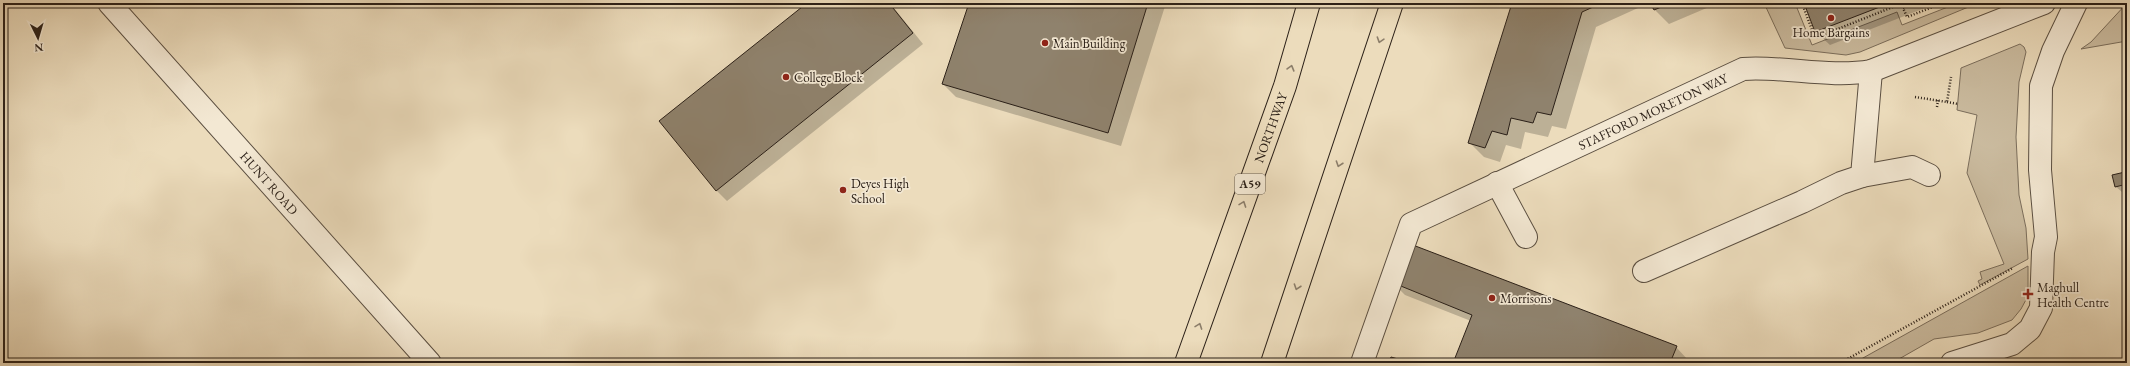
<svg xmlns="http://www.w3.org/2000/svg" width="2130" height="366" font-family="'EB Garamond',serif">
<rect width="100%" height="100%" fill="#ecdcbc"/>
<filter id="stains"><feTurbulence type="fractalNoise" baseFrequency=".005" numOctaves="4"/><feColorMatrix values="0 0 0 0 .2 0 0 0 0 .09 0 0 0 0 .02 0 0 0 .5 -.17"/></filter>
<radialGradient id="worn" r=".72"><stop offset=".6" stop-color="#630" stop-opacity="0"/><stop offset="1" stop-color="#630" stop-opacity=".3"/></radialGradient>
<path fill="#cbbca0" stroke="#7b6e5c" d="M1764,3H1795L1812,45L1897,12L1902,25L1958,3H1978L1860,52L1846,55L1785,48Z
M2127,3V10L2123,11L2127,28V41L2081,49L2091,42Z
M2020,44L2024,47L2026,52L2019,82L2016,137L2019,195L2026,228L2028,259L1980,285L1978,281L1982,279L1980,272L2004,264L1967,173L1977,115L1957,110L1961,68Z
M2028,266V296L2021,309L2012,320L1978,333L1934,339L1892,363H1854Z"/>
<path fill="#0003" d="M809,3H890L923,44L727,201L716,190Z
M970,3H1166L1121,146L956,97L943,84Z
M1513,3H1649L1596,27L1566,129L1552,126L1548,137L1525,132L1521,149L1506,145L1500,162L1484,157L1469,142Z
M1652,3H1707L1709,7L1669,24L1655,10Z
M1805,3H1938L1830,45L1816,32Z
M2125,173L2127,175V191L2122,192L2115,186Z
M1392,282L1676,347L1689,361V363H1454L1471,321L1405,295Z"/>
<path fill="#8f826d" stroke="#2b2018" d="M807,3H889L913,33L716,191L659,121Z
M969,3H1148L1108,133L942,84Z
M1512,3H1602L1582,12L1551,115L1537,112L1533,123L1511,118L1507,135L1492,131L1485,148L1468,143Z
M1650,3H1671L1654,10Z
M1804,3H1890L1815,32Z
M2125,172L2127,184L2115,187L2112,175Z
M1405,242L1677,346L1670,363H1453L1472,315L1391,282Z
M1391,357L1412,363H1388Z"/>
<g fill="none" stroke-linecap="round" stroke-linejoin="round">
<defs>
<g id="minor">
<path id="s1" d="M109,3L430,363"/>
<path d="M1862,176L1912,167L1929,175"/>
<path d="M1497,183L1526,237"/>
<path d="M1644,271L1802,202L1841,183L1862,176L1871,71"/>
<path id="s2" d="M1362,363L1411,224L1743,69C1786,66 1828,78 1871,71L2044,3"/>
<path d="M1952,363L2012,344L2030,329L2041,308L2043,252L2046,237L2040,170L2041,86L2053,51L2076,3"/>
</g>
<g id="highway">
<path id="s3" d="M1186,363L1285,86L1309,3"/>
<path d="M1272,363L1392,3"/>
</g>
</defs>
<use href="#minor" stroke="#5b4f41" stroke-width="24"/>
<use href="#highway" stroke="#2b2018" stroke-width="24"/>
<path stroke="#2b2018" stroke-width="2.5" stroke-dasharray="1 2" stroke-linecap="butt" d="M1802,3L1815,38L1903,3
M1915,3L1903,8L1907,17L1943,3
M1915,97L1947,102L1951,77
M1947,102L1958,104
M1937,107L1938,100
M1840,363L2013,268"/>
<use href="#minor" stroke="#f3e8d3" stroke-width="22"/>
<use href="#highway" stroke="#ecdcbc" stroke-width="22"/>
</g>
<defs><path id="oneway-chevron" d="M-2-3.5L2.5 0L-2 3.5" fill="none" stroke-width="1.6" stroke-linecap="round" stroke-linejoin="round"/></defs>
<g stroke="#8c7e6a">
<use href="#oneway-chevron" transform="translate(1380 40) rotate(108)"/>
<use href="#oneway-chevron" transform="translate(1291 68) rotate(-74)"/>
<use href="#oneway-chevron" transform="translate(1339 164) rotate(109)"/>
<use href="#oneway-chevron" transform="translate(1243 204) rotate(-70)"/>
<use href="#oneway-chevron" transform="translate(1297 287) rotate(109)"/>
<use href="#oneway-chevron" transform="translate(1199 326) rotate(-70)"/>
</g>
<g fill="#8f2418" stroke="#f3e8d3" stroke-width="1.5">
<circle cx="1831" cy="18" r="4"/>
<circle cx="1045" cy="43" r="4"/>
<circle cx="786" cy="77" r="4"/>
<circle cx="843" cy="190" r="4"/>
<path d="M2026 288h4v4h4v4h-4v4h-4v-4h-4v-4h4z"/>
<circle cx="1492" cy="298" r="4"/>
</g>
<g text-anchor="middle" dominant-baseline="central" stroke-width="3.5" stroke-linejoin="round" paint-order="stroke">
<rect fill="#f3e8d3" stroke="#675c50" stroke-width="1" x="1235" y="174" width="30" height="20" rx="3"/>
<g font-size="12" font-weight="bold" fill="#2b2018">
<text x="1250" y="184">A59</text>
</g>
<g font-size="13" fill="#2b2018" stroke="#f3e8d3" text-anchor="start">
<text x="1831" y="32" text-anchor="middle">Home Bargains</text>
<text x="1053" y="43">Main Building</text>
<text x="794" y="77">College Block</text>
<text x="851" y="183">Deyes High<tspan x="851" dy="15">School</tspan></text>
<text x="2037" y="287">Maghull<tspan x="2037" dy="15">Health Centre</tspan></text>
<text x="1500" y="298">Morrisons</text>
</g>
<g font-size="13" fill="#2b2018" stroke="#f3e8d3">
<text stroke="none"><textPath href="#s2" startOffset="414">STAFFORD MORETON WAY</textPath></text>
<text stroke="none"><textPath href="#s3" startOffset="250">NORTHWAY</textPath></text>
<text stroke="none"><textPath href="#s1" startOffset="241">HUNT ROAD</textPath></text>
</g>
</g>
<rect width="2130" height="366" fill="none" stroke="#ecdcbc" stroke-width="16"/>
<rect x="4" y="4" width="2122" height="358" fill="none" stroke="#2b2018" stroke-width="2"/>
<rect x="8" y="8" width="2114" height="350" fill="none" stroke="#2b2018"/>
<g transform="translate(38 38) rotate(175)" stroke="#f3e8d3" stroke-width="3" paint-order="stroke">
<path d="M0-3L7 15L0 10L-7 15Z" fill="#2b2018"/>
<text y="-6" font-size="11" font-weight="bold" text-anchor="middle" fill="#2b2018">N</text>
</g>
<rect width="100%" height="100%" filter="url(#stains)"/>
<rect width="100%" height="100%" fill="url(#worn)"/>
</svg>
